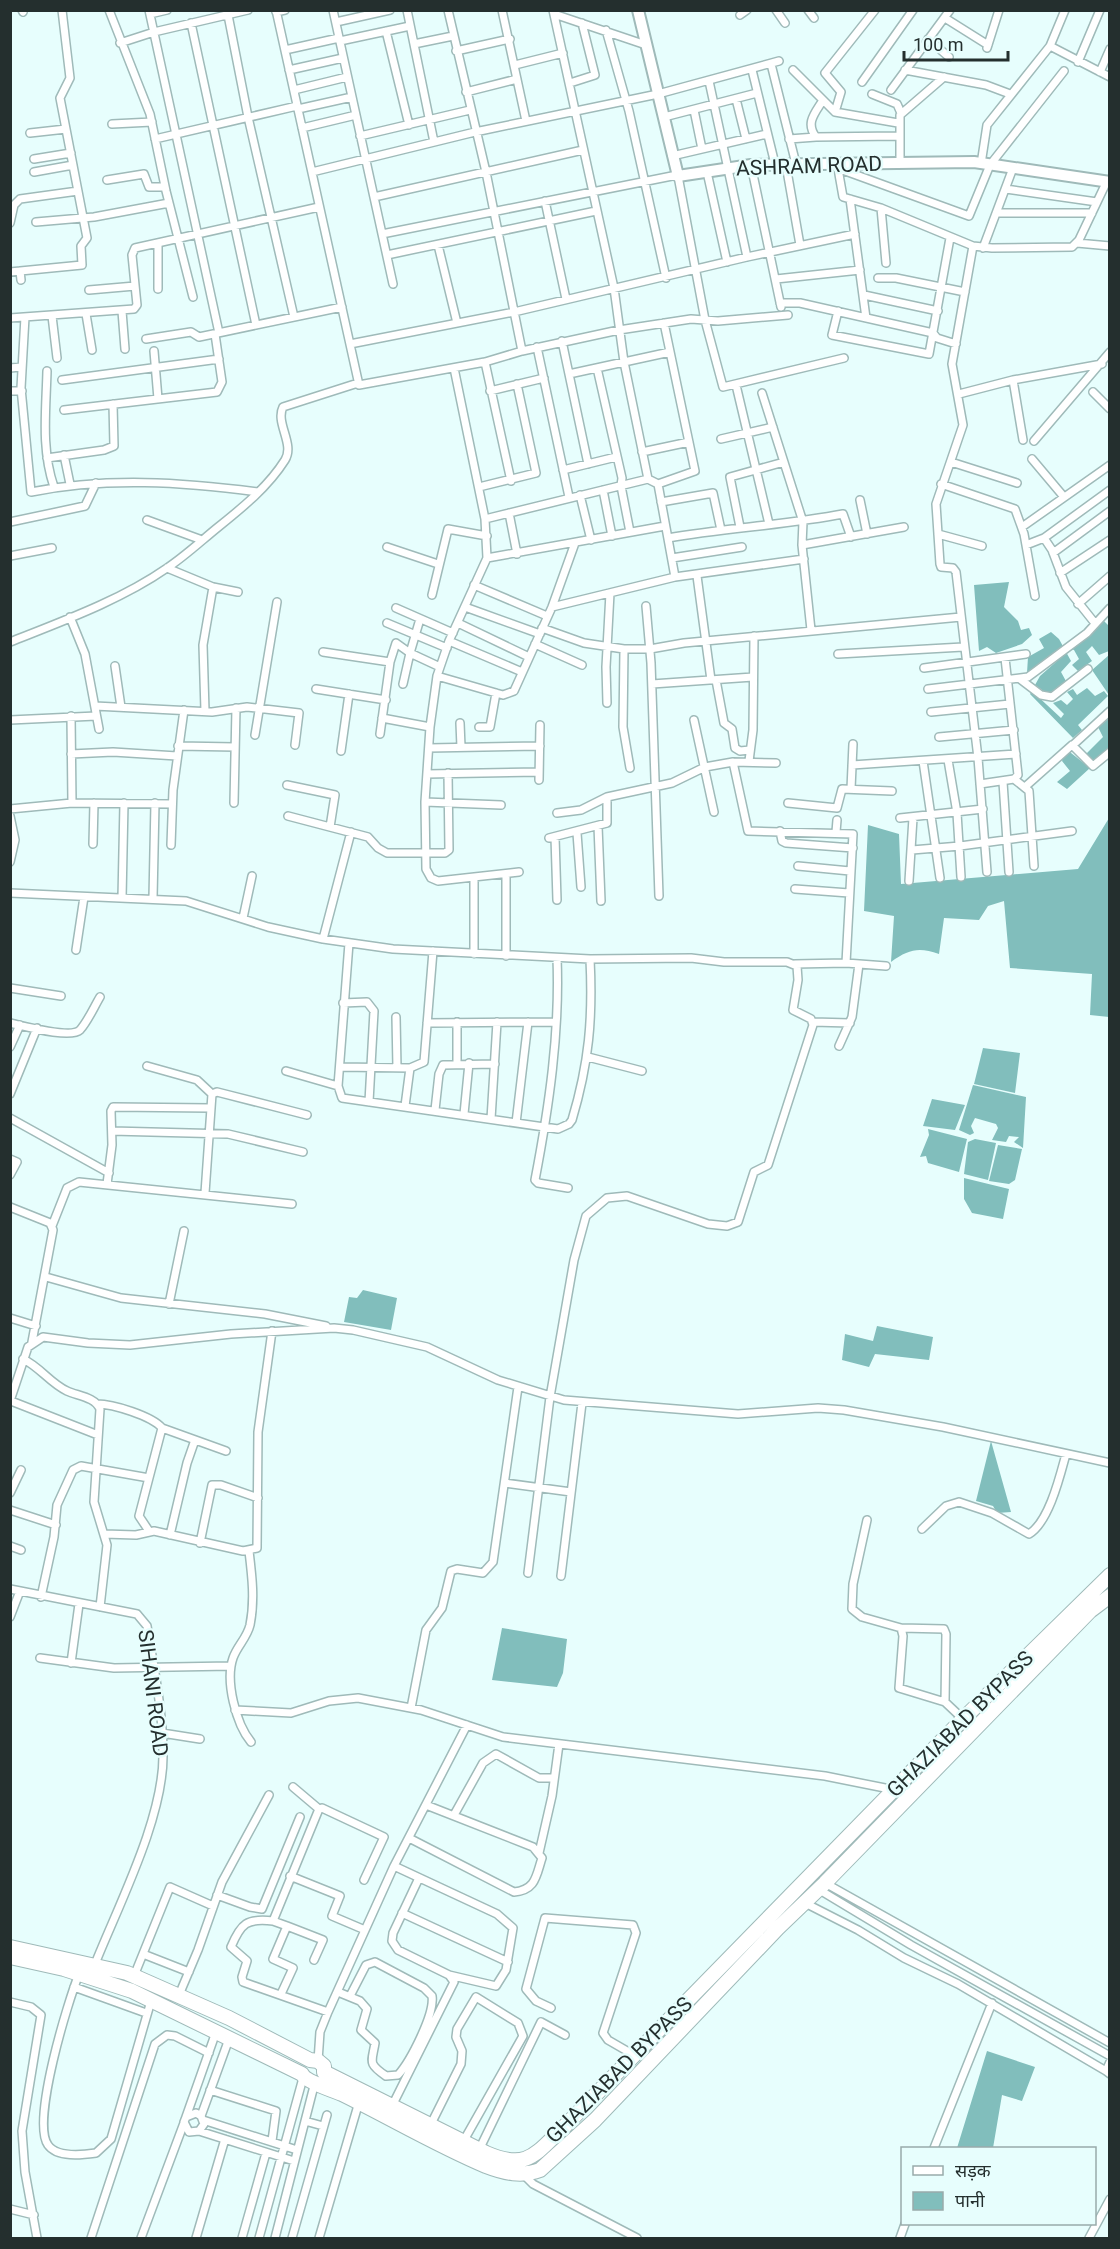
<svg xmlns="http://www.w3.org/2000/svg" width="1120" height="2249" font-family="Roboto,'Noto Sans Devanagari',sans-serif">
<rect width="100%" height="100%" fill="#e7fefd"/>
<path fill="#81bebc" d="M1009,582L1004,607L1018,621L1021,630L1029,628L1032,635L1022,644L996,653L987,647L979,651L974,585Z
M1102,619L1109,626V651L1099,655L1092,646L1086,652L1092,661L1078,671L1072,665L1079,659L1074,650L1066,647Z
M1051,632L1059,639L1071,661L1061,672L1067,683L1049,695L1035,685L1040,676L1057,661L1054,655L1027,673L1028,657L1044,648L1039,639Z
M1109,655L1110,695H1109L1092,670Z
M1087,688L1095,696L1104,691L1108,696L1078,725L1082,730L1073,738L1030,694L1032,691L1061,718L1064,714L1053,703L1061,700L1067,705L1073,699L1067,692L1073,689L1077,695Z
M1108,714L1109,750L1097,766L1085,755L1103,737L1096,723Z
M1066,749L1090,768L1067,789L1057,782L1070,771L1062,761Z
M1109,818V1017L1090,1015L1092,974L1010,968L1004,901L988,906L979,920L944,918L939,954C919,947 909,949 891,962L894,916L864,911L868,825L899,834L901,884L1078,869Z
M983,1048L1020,1053L1015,1093L974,1084Z
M973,1085L1026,1097L1023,1148L1014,1142L1019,1137L1009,1136L1006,1142L992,1140L998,1128L996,1124L975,1118L971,1126L974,1133L970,1135L959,1130Z
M932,1099L965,1105L955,1130L923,1126Z
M928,1129L967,1139L959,1172L928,1163L926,1156L920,1157L929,1135Z
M975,1139L996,1143L988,1180L964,1174L968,1142Z
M998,1145L1022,1149L1015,1180L1009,1184L989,1181Z
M964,1178L1009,1189L1003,1219L972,1213L964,1199Z
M363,1290L397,1298L391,1330L344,1322L349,1297L357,1298Z
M877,1326L933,1337L929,1360L875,1354L869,1367L842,1360L845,1334L873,1341Z
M991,1441L1011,1512L997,1513L993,1506L976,1501Z
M502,1628L567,1639L563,1673L557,1687L492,1680Z
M987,2051L1035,2067L1022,2101L1002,2095L993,2148H957Z"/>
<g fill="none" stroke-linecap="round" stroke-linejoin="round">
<defs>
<path id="street" d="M22,10L23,12
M109,10L150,114L166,191L193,297
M149,10L219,333
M276,10L359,385L485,362L522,351L619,330L691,319L718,321L788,315
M333,10L393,284
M407,10L434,142
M448,10L486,172L522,351
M502,10L526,121
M553,10L614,288L624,362L648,479L658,484L675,577
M776,10L785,23
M808,10L814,18
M276,12L285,10
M150,14L167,10
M554,14L646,45
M228,15L248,117L294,317
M740,15L747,10
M945,18L988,45
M336,22L390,10
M191,23L256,325
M606,30L629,111L666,278
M386,31L409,125
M928,39L949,57
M340,41L410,26
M120,43L154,32L248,10
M414,44L453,36
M1050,46L1110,77
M987,48L999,10
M285,50L339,38
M456,51L510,39
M1078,62L1100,10
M771,64L796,164
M515,65L563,53
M289,70L343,58
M752,70L775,164
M793,70L823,100C815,113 805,123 816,137L898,136
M905,70L986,85L1010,94
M1100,72L1110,49
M709,81L747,257
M862,82L913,10
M570,83L595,75L582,23
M294,90L347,77
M891,90L950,10
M466,92L517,79
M872,94L897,104L901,113
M736,99L746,139
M823,100L835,112L898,123
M298,109L352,97
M694,110L702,149
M835,112L841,92L825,73L875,10
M664,117L757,93
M112,124L152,122
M302,128L356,115
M30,133L66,129
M360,136L470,110
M155,139L297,106
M789,139L816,137
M672,156L767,134
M34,159L71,153
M837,163L843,197L881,208L973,246L952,364L963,425L936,504L940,564L941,567L953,568L956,572L978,758L987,872
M900,163V115L944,77
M981,164L987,125L1050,46L1065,10
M751,165L781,307
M786,165L800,245
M837,168L969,216L990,165L1064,71
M34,172L73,165
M312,172L475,132L658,94L779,61
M707,172L727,262
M678,176L705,320L723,387L844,358
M107,180L144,174L149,187H165
M1006,189L1097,202
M374,197L583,150
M850,199L866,318
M545,201L566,299
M881,208L886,263
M997,213H1092
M36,222L94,217L169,203
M10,223L14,205L20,199L78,191
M382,234L677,175
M158,243V289
M1077,243L1110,246
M438,245L457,323
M973,246L992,248L1072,247L1079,240L1107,181
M983,248L1013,168
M387,255L596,211
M20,271L21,280
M10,272L82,265L81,246L87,238L60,98L70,78L62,10
M878,278H896L965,292
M776,279L860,270
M89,290L135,286
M864,295L938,311
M780,303H800L933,333L937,338L956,344
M122,311L125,349
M838,311L832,335L929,354L950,238
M86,314L92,350
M52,316L57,358
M25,317L21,388L31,492C106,477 183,482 258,492
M10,318L134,309L137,305L132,255L135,248L319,207
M146,339L191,332L199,337L342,307
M562,341L588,464
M350,344L514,312L747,257L855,234
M537,347L569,497
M154,351L158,399
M485,362L511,481
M10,368L21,367
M454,368L485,519L487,558L449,641L437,676L430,727L425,802L426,869L431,878L438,881L519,872
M597,368L622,478L621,486L630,532
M47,371C46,411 41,449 54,487
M569,374L670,352
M62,380L219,359
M1013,380L1023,440
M736,385L769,524
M10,391H22
M490,391L544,378
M1093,392L1110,409
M762,393L803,522L802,545L811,630
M959,394L1013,380L1102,364
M64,410L217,392L222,382L215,334
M721,439L773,427
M1034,441L1110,352
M642,452L689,442
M64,455L70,484
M47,458L104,450L114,446L113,404
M1032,459L1064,497
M951,462L1017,483
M563,470L616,457
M658,484L695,471L664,323
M941,484L1015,509L1024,534L1035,596
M479,487L536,473L517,384
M603,490L612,536
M580,495L591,540
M860,500L867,534
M661,502L713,493L721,530
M509,513L517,554
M485,519L648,479
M147,520L202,540
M10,522L85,506L96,483
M740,527L730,477L784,462
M1022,527L1110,465
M938,534L982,546
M668,538C726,528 785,525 843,514L851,537
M1044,538L1052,550L1066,587L1094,622
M802,545L904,527
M1026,545L1044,538L1110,490
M387,547L438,564
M1053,553L1110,511
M10,556L52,548
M487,558L665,526
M672,558L742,547
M167,568L213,587L238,592
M1060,573L1110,540
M697,576L711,680
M474,585L547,616
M432,595L448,529L487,536
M1078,604L1110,576
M646,606L651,663L659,896
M465,607L540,634
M552,607L675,577L804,559
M396,608L453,633
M70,617L85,654L99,729
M387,623L447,648
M458,623L529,657
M542,628L584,643L624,649L623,727L630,768
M449,641L522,672
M10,642C63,621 121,600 167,568C185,556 201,541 217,528C242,508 268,487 285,460C295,444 275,423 283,407L358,383
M535,644L582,665
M624,649H650L684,643L961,617
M323,652L390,662L396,643L410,653L420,619
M838,654L963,647
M1005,658L1018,775L1014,779
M115,666L121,707
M924,668L1026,654
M437,676L503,695L514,691L552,607L575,543
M1020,679L1041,695L1052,697L1088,669
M716,680L724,723L732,729L735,748L740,751L750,750
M403,684L410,653L440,667
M652,684L753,677
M316,689L386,700
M928,689L1028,677L1087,633L1110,608
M607,703L606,667L610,593
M95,706L212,712L247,707L299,713L295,745
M205,711L203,645L213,587
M931,712L1010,704
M71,716L72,803
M382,718L430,727
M10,720L96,716
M694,720L714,812
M460,723L461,747
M479,727H490L496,693
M380,734L390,662
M255,735L277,602
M939,737L1014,730
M1073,745L1110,711
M178,746L235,747
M429,748L540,746
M341,751L349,694
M71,754L113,752L177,756
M948,760L957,813L961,877
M749,761L753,730L754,636
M923,761L940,878
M733,762L776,763
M852,765L1016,754
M427,774L539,772
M1014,779L1029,791L1034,866
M539,780L540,725
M1003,782L1009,872
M980,784L1014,779
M287,785L335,795L330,827
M1026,786L1072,745L1093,766L1110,752
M851,789L853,744
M425,802L501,805
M234,803L236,708
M788,803L837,808L842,789L892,791
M10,809L72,803L172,804
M557,813L581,810L607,797L672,783L705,767L733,762L748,831L853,834L846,963
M10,816L15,840L10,862
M288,816L368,837L378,848L387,853H445L449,850L448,773
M900,818L983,809
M598,826L601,901
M780,831L782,841L786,843L853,848
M836,832L837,820
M577,833L581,887
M555,837L557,900
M549,838L607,823V797
M93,844L94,803
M171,845L173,790L184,710
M912,850L960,846L1072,831
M798,866L850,871
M909,881L913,818
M795,889L849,893
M10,893L186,901L268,927L323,939L393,949L590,959L691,958L724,962H787L797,966L798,980L793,1010L811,1019L813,1025L768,1165L754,1172L738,1222L727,1226L708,1224L627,1196L607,1198L586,1216L574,1260L550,1397L528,1573
M122,898L124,803
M153,898L155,803
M243,918L252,876
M323,939L351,832
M349,943L338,1086L342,1098L558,1129L569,1124L572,1120C589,1063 593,1018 590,959
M76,950L84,897
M474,954V878
M506,956V874
M557,958C560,1032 549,1107 535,1180L538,1183L568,1188
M795,964L846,963L886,966
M10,988L61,996
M343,1003L367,1002L374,1011L369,1102
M396,1017L397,1068
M457,1022V1063
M813,1022L850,1023
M10,1023C24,1026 71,1039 80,1030C88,1021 94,1007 100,997
M427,1023L556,1022
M839,1046L852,1017L859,964
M10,1047L20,1025
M588,1057L642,1071
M147,1066L197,1080L212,1094
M340,1067L410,1068L424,1062L433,951
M286,1071L338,1086
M10,1094L37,1028
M405,1106L410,1068
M435,1110L439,1074L443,1065L495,1064
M464,1114L469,1063
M10,1118L109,1173
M491,1119L497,1022
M516,1123L528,1022
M112,1131L228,1134L303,1152
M10,1159L17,1162L10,1175
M107,1184L112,1145L111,1111L113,1107L210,1108
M205,1193L212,1094L217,1092L307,1115
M10,1207L50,1223L53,1230L32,1342
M52,1226L67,1188L79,1182L292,1204
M46,1277L121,1298L265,1314L326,1326
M169,1304L184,1231
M10,1318L36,1326
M23,1359C40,1367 50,1383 67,1391C78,1396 95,1397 100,1409L94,1502L107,1545L100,1607
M10,1401L28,1347L43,1337L88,1343L130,1345L231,1334L334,1328L353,1330L427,1347L498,1380L564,1400L738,1414L818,1408L844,1410L943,1427L1110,1463
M11,1401L98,1435
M97,1404C113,1404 152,1416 162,1428L139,1516L149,1531
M162,1428L226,1451
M505,1483L571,1492
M10,1493L21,1470
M10,1510L56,1525
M867,1520L853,1584L852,1609L862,1617L901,1628L944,1629L946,1634L945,1702
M922,1529L946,1506L959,1502L992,1513L1029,1534C1049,1522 1060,1476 1066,1454
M104,1534L136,1535L154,1531L243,1551L257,1548L258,1432L272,1331
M170,1535L187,1463L195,1440
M200,1543L212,1485H221L258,1498
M10,1546L21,1550
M249,1551C252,1576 255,1600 250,1625C247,1638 237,1646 233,1658C225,1681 236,1724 251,1742
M561,1576L582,1403
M10,1589L137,1614L147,1626C154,1668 163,1712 163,1754C164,1817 119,1904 95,1964
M41,1597L54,1537L57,1505L73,1470L81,1466L149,1478
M10,1617L20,1591
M901,1628L903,1636L899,1688L945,1702L963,1719
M40,1658L114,1668L231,1666
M71,1663L79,1604
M411,1708L426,1630L442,1608L451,1571L457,1569L483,1573L493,1562L518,1387
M235,1710L291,1713L329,1701L358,1698L421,1710L503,1737L825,1776L895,1790
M162,1733L200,1739
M293,1787L319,1809
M454,1815L483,1763L496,1754L539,1778H554
M409,1838L514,1892C536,1890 536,1876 542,1858L533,1847L426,1805
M539,1853L552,1796L559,1744
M394,1866L497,1914L513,1928L506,1970L496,1986L449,1975
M290,1876L340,1896L332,1916L365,1930
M825,1883L1110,2043
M818,1889L911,1945L1110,2056
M217,1895L250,1907L262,1909L300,1817
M805,1903L858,1930L904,1958L958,1984L1106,2071
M402,1913L508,1962
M273,1921L287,1926L273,1959L293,1968L281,1994
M287,1926L323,1940L314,1960
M143,1954L189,1972
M79,1974C68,2001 31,2122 48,2145C57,2158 82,2155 96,2153L111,2139L151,2001
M134,1976L170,1887L213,1906
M74,1987L146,2013
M338,1992L360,2001L367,2009L361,2030L375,2043C372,2062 367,2063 386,2076L398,2075C410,2062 435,2014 432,1996L424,1988L375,1962L366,1965L350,1996
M179,1995L198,1950L222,1882L269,1795
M10,2002L31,2007L41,2015L22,2131L25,2172L37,2238
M551,2008L536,2001L526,1989L545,1918L633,1925L636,1933L603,2033L608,2040L634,2055
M328,2012L243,1982L242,1977L247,1961L231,1947C241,1923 247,1918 273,1921L319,1809L322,1808L384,1837L364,1880
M318,2061L320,2032L328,2012L394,1866L467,1725
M1110,2062L1106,2071L1110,2074
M210,2090L276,2111L272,2141
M392,2106L454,1982L449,1975L398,1950L392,1941L393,1933L419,1878
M201,2116L229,2039
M186,2117L216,2032
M203,2120L297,2150
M305,2121L323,2126
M430,2126L461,2064L462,2051L456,2037L457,2029L476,1997L518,2023L523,2036L463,2142
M199,2131L204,2124L201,2116L196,2113L186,2117L184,2122L189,2132L199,2131L294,2161
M934,2148L992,2003
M479,2150L541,2022L565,2035
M523,2174L533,2184L637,2238
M10,2209L34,2215
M91,2238L155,2044L167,2035L175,2036L209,2053
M141,2238L184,2123
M196,2238L225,2139
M242,2238L266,2153
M259,2238L303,2078
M275,2238L315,2082
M292,2238L327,2115
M319,2238L359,2102
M900,2238L905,2224
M1089,2238L1110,2199"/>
<path id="secondary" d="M638,10L678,176L751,165L974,162L1110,182"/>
<path id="highway" d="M10,1947L127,1973L229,2018L310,2060L318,2061L324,2066V2072L486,2153C528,2171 535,2154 565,2126L963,1719L1110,1575
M10,1957L64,1969L132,1991L302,2074C305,2081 332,2090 342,2094C389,2117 438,2146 486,2166C504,2173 522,2177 540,2170L595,2120L778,1928L825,1883L1090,1611L1110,1596"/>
</defs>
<use href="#street" stroke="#9fbab9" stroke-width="10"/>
<use href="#secondary" stroke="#9fbab9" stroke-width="14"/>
<use href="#highway" stroke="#9fbab9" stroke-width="16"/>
<use href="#street" stroke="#fff" stroke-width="7"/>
<use href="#secondary" stroke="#fff" stroke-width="10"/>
<use href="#highway" stroke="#fff" stroke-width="14"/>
</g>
<g text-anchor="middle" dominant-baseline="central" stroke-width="5" stroke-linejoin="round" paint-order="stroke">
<g font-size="21" fill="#242f2e" stroke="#e7fefd">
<text transform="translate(809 166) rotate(-2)">ASHRAM ROAD</text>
<text transform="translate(153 1693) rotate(83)">SIHANI ROAD</text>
<text transform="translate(960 1724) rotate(-45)">GHAZIABAD BYPASS</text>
<text transform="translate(619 2070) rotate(-45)">GHAZIABAD BYPASS</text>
</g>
</g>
<rect width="1120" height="2249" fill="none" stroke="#242f2e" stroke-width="24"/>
<rect x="901" y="2147" width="195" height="78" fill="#e7fefd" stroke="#99abaa" stroke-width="1.5"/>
<rect x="913" y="2166" width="30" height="9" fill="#ffffff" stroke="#99abaa" stroke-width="1.5"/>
<text x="955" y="2177" font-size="18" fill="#242f2e">सड़क</text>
<rect x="913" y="2192" width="30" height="18" fill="#81bebc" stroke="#99abaa" stroke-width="1.5"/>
<text x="955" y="2207" font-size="18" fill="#242f2e">पानी</text>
<path d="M904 51v9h104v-9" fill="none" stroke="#242f2e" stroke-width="3"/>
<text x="913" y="51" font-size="18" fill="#242f2e" stroke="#e7fefd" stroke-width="4.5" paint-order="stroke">100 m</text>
</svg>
